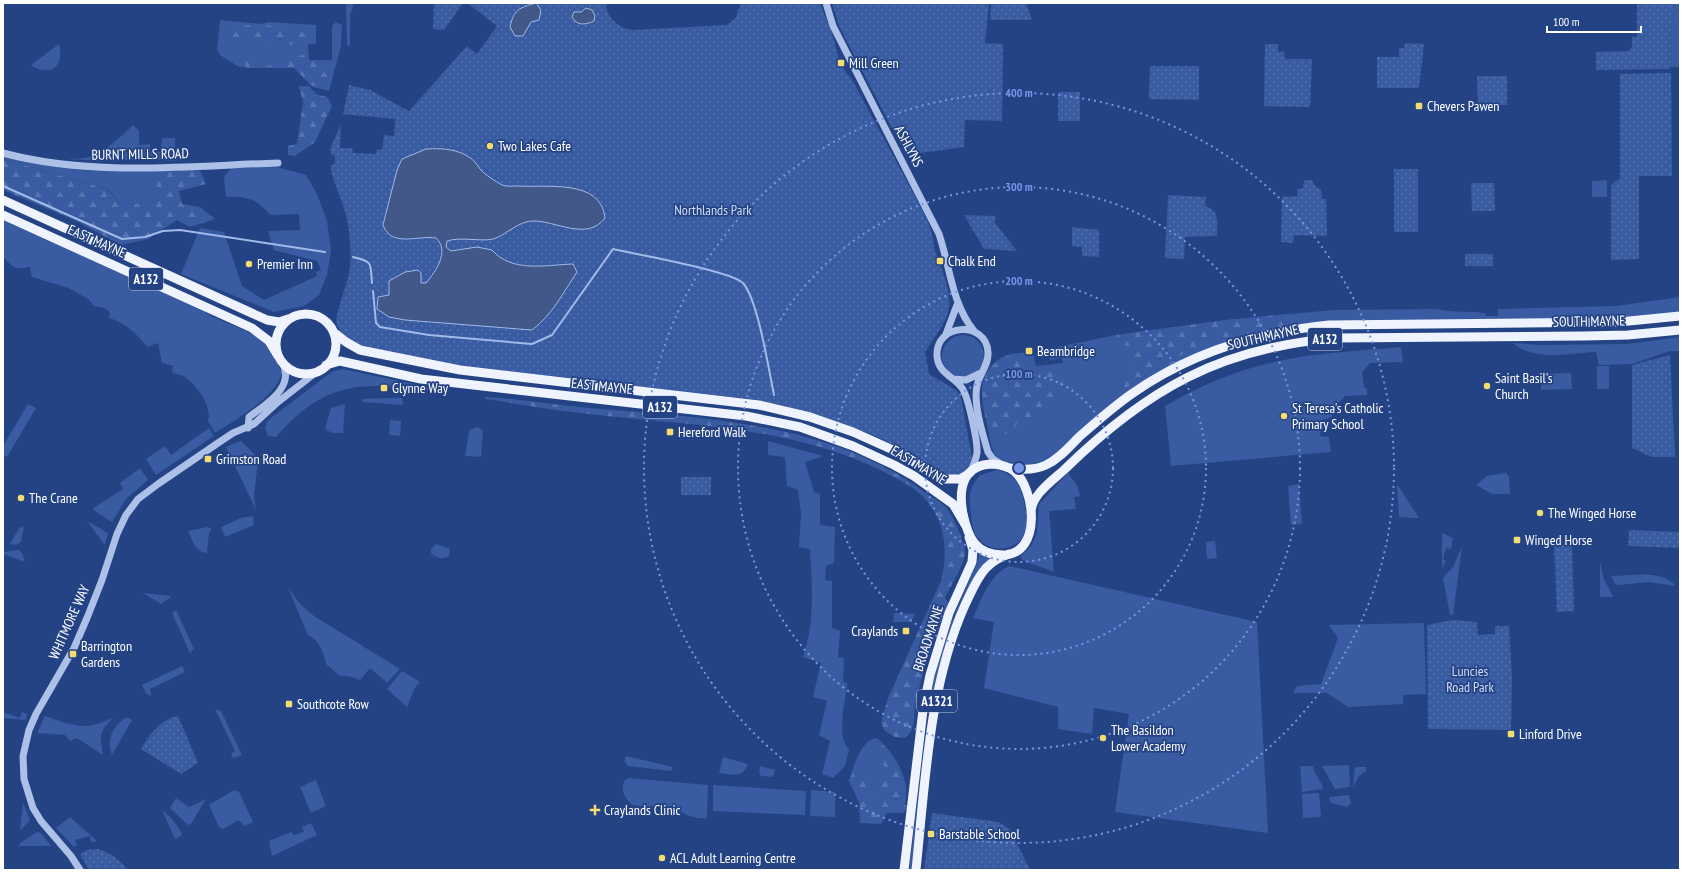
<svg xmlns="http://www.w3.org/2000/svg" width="1683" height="873" font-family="'PT Sans Narrow',sans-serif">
<defs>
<pattern id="forest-firs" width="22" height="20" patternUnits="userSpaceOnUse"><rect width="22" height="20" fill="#385ba1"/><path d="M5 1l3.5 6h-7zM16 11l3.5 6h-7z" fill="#5674af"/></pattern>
<pattern id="park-dots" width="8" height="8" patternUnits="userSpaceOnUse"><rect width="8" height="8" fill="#385ba1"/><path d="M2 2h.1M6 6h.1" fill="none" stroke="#5674af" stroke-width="1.8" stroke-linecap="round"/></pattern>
</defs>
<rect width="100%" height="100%" fill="#244384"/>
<path fill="#385ba1" d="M346,3H354L350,15V46L347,45Z
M1675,3H1680V67H1670V40Z
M220,20L262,24L268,22L316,25V44H308L309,60H332V26L336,22L342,25L341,46L329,91L313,87L294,68L239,67L220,55L217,50Z
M59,44C65,66 50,78 31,65Z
M133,125L139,131V145L150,144V152H161L162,138H175V161L148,159L104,161L67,159C74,158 83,159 89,157C106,151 121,137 133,125Z
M3,153L49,166L92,171L174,169L158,203L120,204L108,189L3,159Z
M277,167L306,175L317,194L327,221L331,250L327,275L319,295L304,306L274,312L181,274L200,228L224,232L242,286L264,300L317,276L316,272L321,270L317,261L274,250L268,231L300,230L299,214L270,215C258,199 246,196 226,197L224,177L231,168Z
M1607,180V197H1592V181Z
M3,218L201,309L211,316L258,336L267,345L282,372C278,396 235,420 215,433L208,421C212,406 198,387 186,378C183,375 176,374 172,373L173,366L162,363L158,343L147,347C136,333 126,323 109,318L110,312L104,308L94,306L88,299L68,288L32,277L30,267C13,270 15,268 3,257Z
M1680,297V313L1657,317L1571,320C1564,316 1558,316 1551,320L1286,327L1241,338L1171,366L1051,459C1033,466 1013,468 996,456C990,447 989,433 987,423C981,402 976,375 998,360C1007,353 1021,353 1031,352L1034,356L1036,366L1063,363L1062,358L1050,360L1048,349L1116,335L1226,320L1334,310L1437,309C1453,313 1469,311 1485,313L1486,316H1498V309L1616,306Z
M942 356a21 21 0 1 1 42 0a21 21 0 1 1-42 0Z
M1680,337V351H1670L1632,364L1599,365L1596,352C1570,353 1534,362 1513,343L1539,345L1627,344Z
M1401,347L1403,362L1370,363L1362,373L1364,387L1367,389V395L1345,396L1332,411V417L1323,420L1320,436L1329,437L1331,452L1171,466L1165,406C1201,385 1239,369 1279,361C1319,352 1361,351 1401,347Z
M1597,366H1609V389H1597Z
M343,369L432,388L431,391C362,381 324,381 276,437L268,436L265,428L267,421L326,376L334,371Z
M1571,373L1572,389L1541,390V374Z
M385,398H402L403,403L402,405L362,402L363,399Z
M28,404L36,408L7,457L3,455V446Z
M345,404L343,433H332L325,429L331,408Z
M390,420L401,421L400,436L389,435Z
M478,427L483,431L481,457L465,456L469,432L471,429Z
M209,428L214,436L156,475L146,459L165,446L171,455Z
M241,441L257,457L258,461L254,496L256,510L226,447Z
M768,441L823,456L805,462L814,492L820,494V525L835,527L834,563L826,566L825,580L832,581V628L840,631L838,657L844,658L843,682L847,683C846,701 835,736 849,749L845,766L833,778L822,774L830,741L819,735L827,701L813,697L821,663L803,657C815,623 812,585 810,549L799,547L801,514L798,490L787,486L785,457L768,455Z
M140,468L148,480L126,499L112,522L92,509L123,489L120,483Z
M997,470C1011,473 1020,482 1023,497C1024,505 1028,516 1027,524C1026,553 985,557 974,532C972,527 972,520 971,514C968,497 969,488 980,475Z
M1068,473L1077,485L1080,496L1074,497L1076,509L1049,511L1054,572L1022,560L1021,556L1031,546L1037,533L1039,504Z
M1506,473L1509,477L1510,494H1492L1476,485L1487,476Z
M1299,484L1302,524L1291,525L1288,486Z
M1397,484L1419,518L1399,517Z
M253,516L254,525L225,537L221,527L241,518Z
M87,521L108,533L105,545L104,544Z
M24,527L21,542L16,545L10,544L19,528Z
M208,527L212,529L209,533L207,553C195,552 193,541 188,531Z
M1442,533L1453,538L1451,549L1446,548L1443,559L1446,561L1442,568Z
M1215,541L1217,558L1207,559L1206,542Z
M436,544L450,549L449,556C443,560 436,558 431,553V549Z
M1462,546L1453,615H1450L1443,578L1453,567Z
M19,550L22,553L25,562L3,554V552Z
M980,553L993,559L947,648L914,870H909L925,738L935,673L949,627L977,563Z
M1600,562L1604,579L1613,597H1600Z
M1009,566L1257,622L1268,833L1115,812L1129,714L1094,708L1092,734L1058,729V707L984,688L994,622L973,618C982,598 989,576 1009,566Z
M1611,576C1631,576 1661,569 1676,586L1649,582L1619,585L1615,584Z
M288,588L302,606L314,616L400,669L387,683L370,668L360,680L348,676H340L326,664C324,653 319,640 308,635Z
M143,593L170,596L171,597L161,604Z
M176,610L194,649L190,653L172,613Z
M894,613L915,614L911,622H893Z
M1424,623L1426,694L1403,695V704L1348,707L1327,693H1293L1297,686L1321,684L1338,638L1329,625Z
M182,666L185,672L150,689L151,695L150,696L146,693L142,685Z
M402,671L420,682L414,689L407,707L387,689Z
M215,709L221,711L242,755L233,758L231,754L235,751Z
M3,712L20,718L22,712L27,714V716L25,720L3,718Z
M45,716C75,726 85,732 114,717C98,733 100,734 103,755L77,738L70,741L65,735L37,733Z
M127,717L132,720L112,755C106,739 113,725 127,717Z
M876,738C889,746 902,768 905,782C908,792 905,803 904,813H887L881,824L860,823L859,803L849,780C854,766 860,741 876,738Z
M626,756L673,767L671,771L628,766L624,761Z
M723,757L748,764C743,779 732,774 719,773Z
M1349,765L1350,787L1335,789L1322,766Z
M760,766L775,770L773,777L761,776L759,772Z
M1300,766H1313C1314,775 1322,781 1323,789L1302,792Z
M1355,767H1366V771L1359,776L1353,787Z
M628,778L708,785L707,818C690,820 683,810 666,807C655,806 643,807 632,805C624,796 621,792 624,781Z
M316,780L326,806L311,813L300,787Z
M713,785L806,791L805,815L713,811Z
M234,790L239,792L253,822L244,826L240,821H237L223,829L219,827L209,805Z
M811,790L835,792V817L810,816Z
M1319,793L1321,817L1303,818L1302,794Z
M1349,795L1351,803L1347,807L1331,803L1329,800L1330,797Z
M176,798L189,807L206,799L191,824L188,825L170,808Z
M23,803L30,820L20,831Z
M162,810L172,819L182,833L181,836L175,839Z
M70,817L96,840V842H91L90,836L75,840L77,845L74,847L56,828Z
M311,823L317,835L272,856L269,841L291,832L294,835L304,832L302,827Z
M37,832L41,833L51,846H19L20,843Z"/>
<path fill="url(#forest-firs)" d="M262,24L275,27H309L307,61H333L332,78L326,89L311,85L294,68H246L244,58L269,66L305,54L306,46L227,38L226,28L230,27Z
M299,86H309L316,94L327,97L332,106L315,142L295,156L288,155V146L297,144L303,102Z
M3,159L107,189L120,204L157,203L156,175L181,166L200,171L206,184L179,191L182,204L200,207L215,219L190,227L177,220L148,239L121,245L74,220L3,190Z
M1288,314L1286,327L1203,341C1190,354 1181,350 1171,366L1160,364L1142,378L1122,390L1116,382L1131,371L1130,360L1135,354L1136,347C1126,346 1119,346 1116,335L1226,320Z
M1012,354L1028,358V365L1034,370L1063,367L1069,371L1066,383L1059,385L1054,392L1058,398L1048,410L1046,416L1034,419L1019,416L1014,432L1005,434L987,423C979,393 978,366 1012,354Z
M485,397C520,399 555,405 590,408C704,418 831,422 926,493C933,498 943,503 948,510C953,516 965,543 965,551C966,563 950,587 945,598L949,603C934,636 922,671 915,707C913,721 916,728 905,738L895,737L885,731L881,723L888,698L941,581C948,552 946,525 927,501C916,487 897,479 882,471C784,423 679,426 574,412C544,409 515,403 485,399Z
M878,745L884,746L900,772L899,781L902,785L900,797L907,807L906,811L889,810L884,806L885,816L881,824L861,821L860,801L856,794L881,798L882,792L852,788L849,780L855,770L865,773L878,782L882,778L887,780L888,778L885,775V767L881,762V758L875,749Z"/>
<path fill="url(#park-dots)" d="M434,3H463L444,30L433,29Z
M467,3H606C606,17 618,28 632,30L727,25L736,17L741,3H820C825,17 832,30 835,44C838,57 841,68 851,78C871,115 892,153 912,191C920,207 934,228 934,247C940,267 955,295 947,315C942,329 932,340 925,352L929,374L956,390L961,398L972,457L968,470L956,476H951C930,468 911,454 892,444C850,423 804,410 758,400L438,363C413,352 386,356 361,346C353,343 340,334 337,325C334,313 349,283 350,266C351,248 350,229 345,212C341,198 335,185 331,172V166L335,163V157L331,154L330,149L341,124L340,148H352L353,153L376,154L377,149L382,150L384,135L394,136L395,119L343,114L349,85L370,90L409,111L467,46L477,54L497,26Z
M832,3H989L985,43L1003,44L1002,121L965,120L964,147L906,155L839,26Z
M991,3H1026L1032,20H990Z
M1637,3H1675L1670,40V69L1596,70V52L1628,51L1632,47V37H1637Z
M1405,43L1424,44L1419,88H1377V57H1399V48H1404Z
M1265,44H1278V52L1284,51L1285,59H1312L1310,107L1264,106Z
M1150,66H1199V100L1149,99Z
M1671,73L1672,176H1639V259L1611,260V185L1620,178V74Z
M1477,76H1507V105H1478Z
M1058,92H1080V121H1058Z
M1394,169H1418V232H1394Z
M1304,180H1312L1315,186L1321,190L1322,199H1326L1327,236L1294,235L1293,243L1281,242L1282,197L1298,196L1297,189L1303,188Z
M1471,183H1494L1495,211H1472Z
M1168,195L1206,197L1205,206C1220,210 1217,223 1217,236L1185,237L1184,259L1165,258Z
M964,215L995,216V223L1017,251L984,249Z
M1072,227L1099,230V257L1082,256V247L1072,246Z
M1465,254H1493V266H1465Z
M1670,355L1675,457H1652L1632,448V365Z
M681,477H711V495H681Z
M1629,530L1680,532V548L1628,546Z
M1554,545H1572L1574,611L1557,612Z
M1452,620L1477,622L1478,635L1495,634V626H1509L1512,678L1511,730L1428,729L1427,625Z
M178,716L198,763L181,774L141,749C149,734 162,719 178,716Z
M932,813L998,822L1010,829L1030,870H924Z
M97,849C111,852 119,860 128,870H89L80,854L87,850Z"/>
<path fill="#425888" stroke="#a1bae9" d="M536,3L541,10L539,20L531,22L523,36H515L510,27C514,9 519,8 536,3Z
M586,8L592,10L595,16L594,21C585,25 577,26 572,17L574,12H581Z
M426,149C443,148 462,149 475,162C477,164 478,167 480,169C485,175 495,181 502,185C506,187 513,186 517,186C545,188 601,178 605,218C587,242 555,220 532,221C518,222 508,233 496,238C486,243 461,236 447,241L446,247L451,251L477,247L492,250C512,273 546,265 573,264L577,272C563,293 552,315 532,330L405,320L389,317L377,309L378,297L389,295V281L405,272L418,270L421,273V283H426C436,271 450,251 436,238C418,235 391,248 383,225L397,170L402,159Z"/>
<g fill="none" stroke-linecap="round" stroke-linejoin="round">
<path stroke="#a1bae9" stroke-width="2" d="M3,186L122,239L145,237L163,231L180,230L325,252
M353,257C374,262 370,263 372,283
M373,291L376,323L380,327L429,335L532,344L552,335L613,249C635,254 731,271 743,283C758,300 769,371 774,395"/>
<path stroke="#adc1e8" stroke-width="7" d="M826,3L833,26L939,234C950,267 952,304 974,331
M3,153C93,177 186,166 278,163
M946,334L957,305
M953,379L966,380L981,373
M248,428L249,417C266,404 296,387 282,362
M970,473C973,466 976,460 977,453C978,442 968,396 962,388C953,376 938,373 937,356C935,323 986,320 988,352C989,365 979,374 977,386C973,404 983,435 988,452L993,459L1001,464
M80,870L71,856L41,821L33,808L24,779L23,756L29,730L36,714L74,648L87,618L102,580L117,534L126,515L138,499L158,484L218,443L233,433L254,424L278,402L319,370"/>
<path stroke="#eff3fe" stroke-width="9" d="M3,200L267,320L279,322L288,319
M3,215L252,328L269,341L278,356
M276 344a30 30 0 1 1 60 0a30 30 0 1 1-60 0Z
M336,334L346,342L360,350L460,370L759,405L810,417L853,432L893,450L944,479H960L970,473
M326,365L340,361L421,379L746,416L800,427L853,446L894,465L914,476L953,504L966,526
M994,464C1001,465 1008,466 1014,471C1035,488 1043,554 1003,555C975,555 968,537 963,514C958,488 963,464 994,464Z
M1010,468C1022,470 1035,470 1046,465C1059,459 1069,447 1079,437C1096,422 1114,406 1133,393C1192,352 1259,332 1329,325L1619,322L1680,316
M1031,513C1031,495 1052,481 1065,469C1147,389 1220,348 1336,338L1585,336L1628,335L1680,330
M904,870L923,710L930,675L949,613L972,562L973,550L969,537
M916,870C925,784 929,685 965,605C971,593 976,579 986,568C992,562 1000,557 1009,554"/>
</g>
<g fill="none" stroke="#7795e8" stroke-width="2" stroke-dasharray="2 4">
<circle cx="1019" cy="468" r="94"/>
<circle cx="1019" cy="468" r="187"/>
<circle cx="1019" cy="468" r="281"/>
<circle cx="1019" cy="468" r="375"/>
</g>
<g fill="#f3dc70" stroke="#244384" stroke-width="1.5">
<rect x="837" y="59" width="8" height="8" rx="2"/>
<rect x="1415" y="102" width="8" height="8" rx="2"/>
<circle cx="490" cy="146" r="4"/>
<rect x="936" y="257" width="8" height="8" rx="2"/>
<circle cx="249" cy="264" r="4"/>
<rect x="1025" y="347" width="8" height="8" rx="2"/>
<circle cx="1487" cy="386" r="4"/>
<rect x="380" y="384" width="8" height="8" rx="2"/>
<circle cx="1284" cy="416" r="4"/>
<rect x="666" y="428" width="8" height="8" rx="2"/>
<rect x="204" y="455" width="8" height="8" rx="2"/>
<circle cx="21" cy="498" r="4"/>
<circle cx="1540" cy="513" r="4"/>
<rect x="1513" y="536" width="8" height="8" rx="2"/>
<rect x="902" y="627" width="8" height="8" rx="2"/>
<rect x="69" y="650" width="8" height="8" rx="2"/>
<rect x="285" y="700" width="8" height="8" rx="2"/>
<rect x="1507" y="730" width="8" height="8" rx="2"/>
<circle cx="1103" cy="738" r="4"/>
<path d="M593 804h4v4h4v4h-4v4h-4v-4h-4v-4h4z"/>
<rect x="927" y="830" width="8" height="8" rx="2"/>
<circle cx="662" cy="858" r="4"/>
</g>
<g text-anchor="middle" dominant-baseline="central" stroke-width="3.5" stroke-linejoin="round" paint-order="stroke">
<g fill="#244384" stroke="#bdc7da" stroke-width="1">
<rect x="129" y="268" width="34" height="22" rx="3"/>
<rect x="1308" y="328" width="34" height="22" rx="3"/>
<rect x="643" y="396" width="34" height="22" rx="3"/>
<rect x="917" y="690" width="40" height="22" rx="3"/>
</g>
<g font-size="13" font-weight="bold" fill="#fff">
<text x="146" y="279">A132</text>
<text x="1325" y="339">A132</text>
<text x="660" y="407">A132</text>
<text x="937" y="701">A1321</text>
</g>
<g font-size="14" fill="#fff" stroke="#244384" text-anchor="start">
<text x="849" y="63">Mill Green</text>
<text x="1427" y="106">Chevers Pawen</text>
<text x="498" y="146">Two Lakes Cafe</text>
<text x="948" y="261">Chalk End</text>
<text x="257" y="264">Premier Inn</text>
<text x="1037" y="351">Beambridge</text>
<text x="1495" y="378">Saint Basil's<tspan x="1495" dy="16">Church</tspan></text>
<text x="392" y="388">Glynne Way</text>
<text x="1292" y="408">St Teresa's Catholic<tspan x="1292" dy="16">Primary School</tspan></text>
<text x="678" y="432">Hereford Walk</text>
<text x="216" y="459">Grimston Road</text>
<text x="29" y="498">The Crane</text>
<text x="1548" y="513">The Winged Horse</text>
<text x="1525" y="540">Winged Horse</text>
<text x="898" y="631" text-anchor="end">Craylands</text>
<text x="81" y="646">Barrington<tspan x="81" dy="16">Gardens</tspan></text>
<text x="297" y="704">Southcote Row</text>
<text x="1111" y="730">The Basildon<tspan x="1111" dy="16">Lower Academy</tspan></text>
<text x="1519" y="734">Linford Drive</text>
<text x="604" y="810">Craylands Clinic</text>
<text x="939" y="834">Barstable School</text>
<text x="670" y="858">ACL Adult Learning Centre</text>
</g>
<g font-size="14" fill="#fff" stroke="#244384">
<text transform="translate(909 146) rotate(62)">ASHLYNS</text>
<text transform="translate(140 154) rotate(-1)">BURNT MILLS ROAD</text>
<text transform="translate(97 241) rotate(24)">EAST MAYNE</text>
<text transform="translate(1589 321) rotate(-1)">SOUTH MAYNE</text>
<text transform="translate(1263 337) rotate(-13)">SOUTH MAYNE</text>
<text transform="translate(602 386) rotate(6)">EAST MAYNE</text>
<text transform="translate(919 465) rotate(31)">EAST MAYNE</text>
<text transform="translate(69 622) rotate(-66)">WHITMORE WAY</text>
<text transform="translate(928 638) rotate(-72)">BROADMAYNE</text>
</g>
<g font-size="14" fill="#d0ddf6" stroke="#244384">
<text x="713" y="210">Northlands Park</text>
<text x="1470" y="671">Luncies<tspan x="1470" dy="16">Road Park</tspan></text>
</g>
</g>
<circle cx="1019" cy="468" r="6" fill="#7795e8" stroke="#244384" stroke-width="2"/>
<g font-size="12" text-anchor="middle" font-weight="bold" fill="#7795e8" stroke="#244384" stroke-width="3.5" stroke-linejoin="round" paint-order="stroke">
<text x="1019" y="97">400 m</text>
<text x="1019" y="191">300 m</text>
<text x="1019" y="285">200 m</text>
<text x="1019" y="378">100 m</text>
</g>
<rect width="1683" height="873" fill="none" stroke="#ffffff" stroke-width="8"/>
<path d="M1547 26v6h94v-6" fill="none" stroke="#ffffff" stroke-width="2"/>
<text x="1553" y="26" font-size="12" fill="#ffffff" stroke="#244384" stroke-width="3" paint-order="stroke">100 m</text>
</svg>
